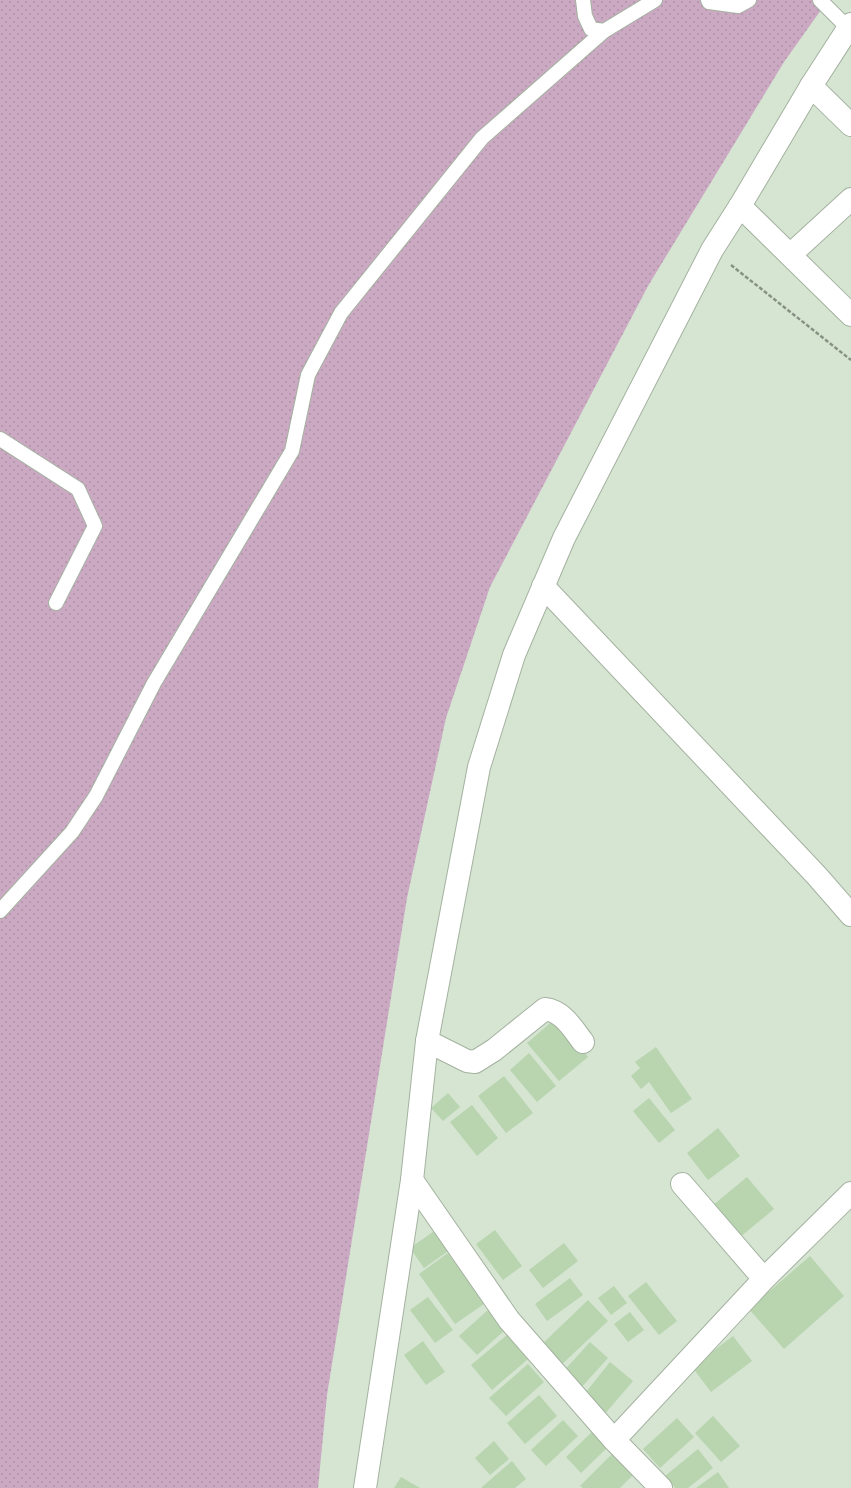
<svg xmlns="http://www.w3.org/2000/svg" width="851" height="1488" font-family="'Playfair Display',serif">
<defs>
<pattern id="grass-dots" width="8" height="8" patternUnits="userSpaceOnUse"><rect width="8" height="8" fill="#cba9c3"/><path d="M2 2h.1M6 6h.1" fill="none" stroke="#ae91a7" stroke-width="1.8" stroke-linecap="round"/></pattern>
</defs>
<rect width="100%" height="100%" fill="#d6e4d2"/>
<path fill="url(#grass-dots)" d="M0,0H828L784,62L648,286L490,587L446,718L407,898L327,1395L318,1488H0Z"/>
<path fill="#b8d5af" d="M556,1018L588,1057L559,1081L527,1043Z
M656,1047L692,1099L671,1113L649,1082L641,1089L631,1076L640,1068L635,1062Z
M529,1053L556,1086L537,1102L510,1070Z
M504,1076L533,1113L506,1133L478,1096Z
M448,1093L460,1107L443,1121L431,1108Z
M649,1098L675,1130L659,1143L633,1111Z
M472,1105L498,1138L477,1156L450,1122Z
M718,1128L740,1156L708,1180L687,1153Z
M747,1177L774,1209L739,1238L712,1206Z
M440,1227L454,1247L424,1268L410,1248Z
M495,1230L522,1266L503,1280L476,1244Z
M564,1243L578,1261L543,1288L529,1270Z
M448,1253L484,1304L455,1324L419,1274Z
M810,1256L844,1296L784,1349L749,1309Z
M570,1278L583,1295L547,1321L535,1304Z
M646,1282L677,1321L659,1335L628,1296Z
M614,1286L627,1303L611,1315L598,1298Z
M428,1297L453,1330L435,1343L410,1310Z
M588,1300L608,1321L559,1367L539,1347Z
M488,1310L505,1330L477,1355L459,1336Z
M630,1312L644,1330L628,1342L614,1324Z
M507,1335L528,1359L492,1390L471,1365Z
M733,1336L752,1361L711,1392L692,1367Z
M423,1341L445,1372L426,1385L404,1355Z
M590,1342L608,1358L579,1390L561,1374Z
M610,1362L633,1381L604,1415L582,1397Z
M528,1364L544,1382L506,1416L489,1398Z
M539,1395L557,1416L525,1444L507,1423Z
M713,1416L740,1446L721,1462L695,1433Z
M677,1418L694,1437L660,1468L643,1449Z
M563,1420L578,1436L546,1466L531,1450Z
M594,1430L609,1446L581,1473L566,1457Z
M494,1441L509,1459L490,1475L475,1458Z
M698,1449L713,1468L688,1488H675L665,1476Z
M615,1451L636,1472L620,1488H583L580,1486Z
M512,1461L526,1479L515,1488H482V1487Z
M718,1472L729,1488H696Z
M401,1477L420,1488H394Z"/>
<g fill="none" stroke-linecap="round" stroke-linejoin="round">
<defs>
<path id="lane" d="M583,0L585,16L591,29L604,31L655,0
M708,0L709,2L738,6L749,0
M820,0L848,28
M0,439L78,489L95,526L56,603
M0,911L72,832L96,796L154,683L292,451L308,375L341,313L482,138L604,31"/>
<path id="street" d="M811,86L851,125
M740,206L851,315
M790,255L851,199
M543,586L817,876L851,915
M427,1041L467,1061L475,1062L494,1050L545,1009C563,1011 573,1029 583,1042
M412,1180L509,1320L614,1440L661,1488
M682,1184L764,1279
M614,1440L764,1279L851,1193"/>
<path id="secondary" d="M365,1488L412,1180L427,1041L479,767L514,655L564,538L712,250L740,206L811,86L851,24"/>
</defs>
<use href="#lane" stroke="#a4b2a0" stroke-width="16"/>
<use href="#street" stroke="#a4b2a0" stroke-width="24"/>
<use href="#secondary" stroke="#a4b2a0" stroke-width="24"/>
<path stroke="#879285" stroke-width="2.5" stroke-dasharray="4 2" stroke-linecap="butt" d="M731,265L851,360"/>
<use href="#lane" stroke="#fff" stroke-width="14"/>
<use href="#street" stroke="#fff" stroke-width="22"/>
<use href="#secondary" stroke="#fff" stroke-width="22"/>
</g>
</svg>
